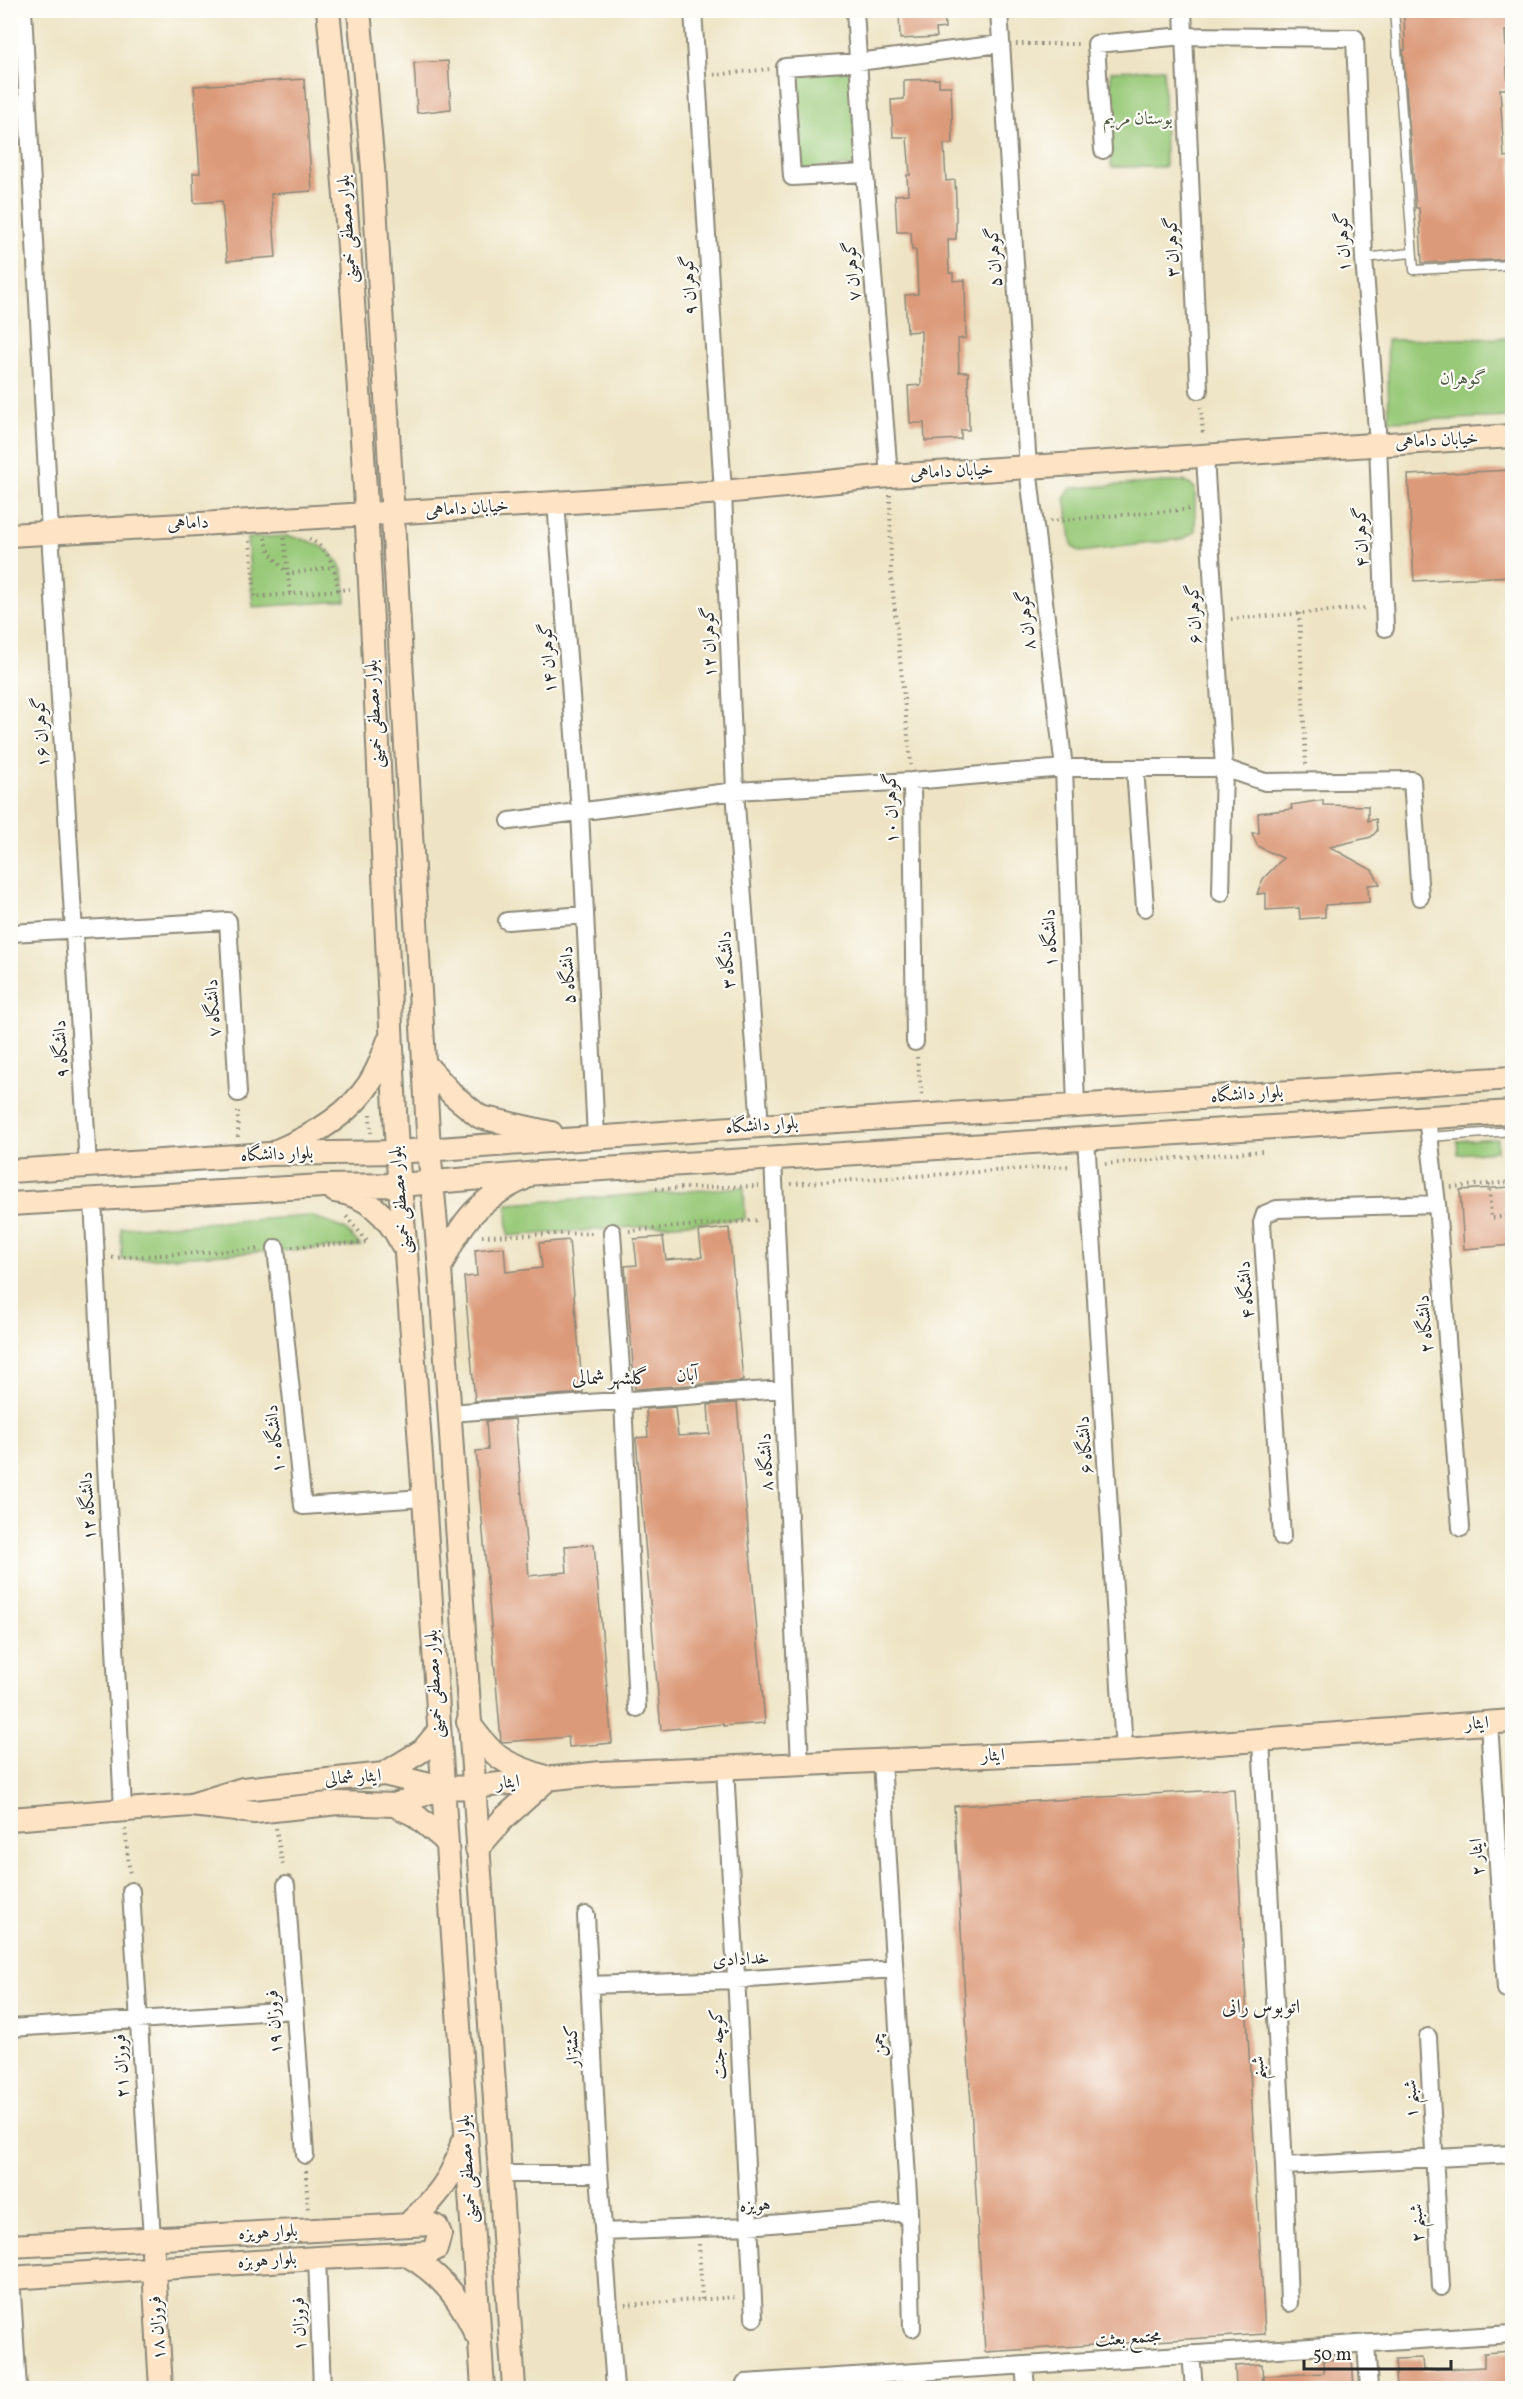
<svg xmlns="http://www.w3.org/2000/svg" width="1523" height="2399" font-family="Vollkorn,Amiri,serif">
<rect width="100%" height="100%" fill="#fdfcf7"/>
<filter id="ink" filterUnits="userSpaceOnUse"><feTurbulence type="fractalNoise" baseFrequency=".0167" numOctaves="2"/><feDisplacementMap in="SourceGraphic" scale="12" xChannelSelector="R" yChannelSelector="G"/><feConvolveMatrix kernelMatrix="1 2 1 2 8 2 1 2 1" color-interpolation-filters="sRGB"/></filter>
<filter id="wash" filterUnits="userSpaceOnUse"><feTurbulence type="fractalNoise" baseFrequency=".008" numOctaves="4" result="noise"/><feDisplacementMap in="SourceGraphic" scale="24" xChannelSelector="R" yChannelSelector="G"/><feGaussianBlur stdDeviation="1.35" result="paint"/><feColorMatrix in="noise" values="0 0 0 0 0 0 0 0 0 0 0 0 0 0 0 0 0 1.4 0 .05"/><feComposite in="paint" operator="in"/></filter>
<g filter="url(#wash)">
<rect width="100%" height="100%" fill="#eee4c5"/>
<path fill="#98c978" stroke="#627a52" stroke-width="1.5" d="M1164,69L1165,167H1111V71Z
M851,70L857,166L798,170L793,74Z
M1512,338V417L1389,421L1387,340Z
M1184,481L1195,488V532L1183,539L1080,552L1072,546L1065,497L1071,488Z
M287,536C309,539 336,548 343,573C345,582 345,592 346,601L253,607L247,538Z
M1497,1138V1151L1458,1154L1457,1141Z
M744,1187L745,1219L508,1236L507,1204Z
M312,1216L346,1230L361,1246L122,1260L121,1228Z"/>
<g id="blocks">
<path fill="#db9a79" d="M899,10H944L945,28L936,29L937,37L900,39Z
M1404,10H1510L1511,31H1505L1508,89H1500L1504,157L1511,156L1512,259L1422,263L1419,208H1416L1403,50H1405Z
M448,61L451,109L417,113L414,63Z
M304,79L312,191L271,194L276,257L227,261L222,201L194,203L193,173H200L194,86Z
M939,79V86H951L953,144H944L946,181L955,180L956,200V239H948L949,273H953V281L965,280L966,338L958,339L959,372H968L969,430H961V439L925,441L924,423H910L908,386L921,385V331L907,332L905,295L918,294L916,250H912L911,232H897L895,195L908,194L907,175H910L907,137H893L891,100L904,99V80Z
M1512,470V576L1414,581L1408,475Z
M1323,800V805L1368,806V821L1376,819L1377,831L1371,837L1330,847L1372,870L1380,884L1368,885L1369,902L1325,905V917L1300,919L1299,908L1266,910V893L1257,894L1263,879L1283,858L1263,849L1257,845L1252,833H1259L1258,813L1292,809L1291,805Z
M1512,1187V1245L1464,1249L1460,1190Z
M729,1228L743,1381L635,1389L625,1266L637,1265L634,1239L663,1237L666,1260L702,1257L699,1231Z
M569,1240L583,1393L475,1401L464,1277L477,1276L475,1250L504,1247L506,1272L542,1268L539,1243Z
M737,1403L765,1723L723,1726V1724L661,1730L636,1438L648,1437L646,1409L675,1407L678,1436L710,1434L708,1405Z
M515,1419L529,1576L567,1572L565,1546L594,1544L612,1743L569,1747L568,1737L503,1742L501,1741L476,1451L488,1450L486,1421Z
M1234,1789L1265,2334L985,2352L954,1806Z
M1512,2351V2388H1397L1395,2359L1422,2358L1423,2370L1484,2367V2353Z
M1352,2358L1354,2388H1264V2376L1324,2373L1323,2360Z
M1262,2364L1263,2388H1236L1235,2366Z"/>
</g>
</g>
<g filter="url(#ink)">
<use href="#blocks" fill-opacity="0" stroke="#8c8878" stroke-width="1.5"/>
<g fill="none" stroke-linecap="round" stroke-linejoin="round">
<defs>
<path id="lane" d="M1394,10L1414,270L1512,265
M1364,258L1411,253
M1429,1137L1512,1131"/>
<path id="street" d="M23,10L50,532L88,1166
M693,10L723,492L735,791L760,1126
M855,10L865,173L889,476
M999,10L1028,468L1064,768L1076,1106
M1183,10L1199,390
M1103,150L1096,44L1184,36L1355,38L1364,258L1378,444L1385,628
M865,173L792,177L785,67L858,62L1000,44
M1205,457L1224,768L1221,893
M556,503L580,811L596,1137
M1135,768L1145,908
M912,781L915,1042
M510,821L735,791L912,781L1064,768H1224L1265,782L1412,780L1420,897
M507,921L585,915
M10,933L228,921L238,1093
M1427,1117L1437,1204L1461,1528
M1086,1138L1124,1750
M773,1158L800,1764
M93,1199L123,1810
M612,1232L623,1400L637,1708
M276,1248L303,1506L424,1498
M449,1413L783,1389
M1282,1537L1262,1223L1265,1214L1277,1209L1437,1204
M1489,1723L1506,1989
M1261,1740L1284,2166L1289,2303
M882,1761L909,2212L912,2328
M725,1767L754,2318
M286,1885L305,2155
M131,1891L152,2239
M586,1915L599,2174L615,2388
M589,1985L736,1980L894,1969
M10,2028L294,2010
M1428,2037L1441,2287
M1284,2166L1512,2154
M501,2174H599
M603,2232L748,2226L909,2212
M317,2258L322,2388
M11,2278L18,2388
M1366,2343L1369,2388
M1191,2354L1194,2388
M1024,2365L1026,2388
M745,2383L1512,2334"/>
<path id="secondary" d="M328,10C367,390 378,772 397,1152L406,1253L424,1498L483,2388
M359,10L373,168L429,1149L440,1268L514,2388
M10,535L556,503L723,492L889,476L1512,436
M424,1063L453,1095L480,1117L551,1133
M279,1150C312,1136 349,1114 369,1084C378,1071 383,1056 388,1042
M10,1171L269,1154L397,1152L760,1126L1512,1078
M335,1191C367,1195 389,1217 402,1244
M10,1204L323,1186L400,1185L539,1173L1512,1112
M441,1266C461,1221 479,1199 525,1178
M468,1722C494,1758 501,1762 542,1776
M384,1774L423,1750L438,1732
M191,1805L243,1789L384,1774L442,1788L473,1787L601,1773L1124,1750L1512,1721
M394,1805L415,1815L445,1840
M10,1819L191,1805L255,1812L338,1803L394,1805L442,1788
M477,1849L503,1819L549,1778
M407,2225C433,2201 454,2179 462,2143
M10,2246L430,2224L437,2227L440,2234L436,2249L428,2253L317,2258L10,2278
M153,2253L161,2388
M407,2255C439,2273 461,2298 475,2333"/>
</defs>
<use href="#lane" stroke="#8c8878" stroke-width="11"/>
<use href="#street" stroke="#8c8878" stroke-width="20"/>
<use href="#secondary" stroke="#8c8878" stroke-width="26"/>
<path stroke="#8c8878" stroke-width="4" stroke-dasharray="1.5 4.5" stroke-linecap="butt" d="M1016,44H1081
M714,75L769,69
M1201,407L1203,435
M890,495L891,574L911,765
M1050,521L1192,509
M265,538L270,553L288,574L333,567
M284,538L290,594
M309,539C329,548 336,570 338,590
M250,541L255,597L350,589
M1299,613L1306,765
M1231,619L1367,608
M917,1057L922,1097
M370,1114L371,1133
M238,1137V1109
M1105,1164L1262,1151
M791,1184L1071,1166
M1489,1184L1491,1218L1512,1216
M1451,1187L1512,1182
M656,1189L759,1186
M629,1231L759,1220
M482,1236L594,1233
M292,1247L368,1242L345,1215
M112,1258L260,1249
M276,1828L283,1868
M125,1829L130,1875
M306,2171L308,2212
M699,2244L702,2300
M625,2305L737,2297"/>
<use href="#lane" stroke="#fff" stroke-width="8"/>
<use href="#street" stroke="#fff" stroke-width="16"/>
<use href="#secondary" stroke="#fee4c5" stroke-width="22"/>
</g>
</g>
<g text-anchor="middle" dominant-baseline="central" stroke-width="4.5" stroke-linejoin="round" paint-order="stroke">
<g font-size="18" fill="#4c5a42" stroke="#fdfcf7">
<text x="1138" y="119">بوستان مریم</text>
<text x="1463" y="379">گوهران</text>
</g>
<g font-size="18" fill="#2b2b2b" stroke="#fdfcf7">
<text transform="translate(348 229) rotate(-94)">بلوار مصطفی خمینی</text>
<text transform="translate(1344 242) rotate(-93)">گوهران ۱</text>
<text transform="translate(1173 247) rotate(-92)">گوهران ۳</text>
<text transform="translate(995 257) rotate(-94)">گوهران ۵</text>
<text transform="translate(853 271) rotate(-95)">گوهران ۷</text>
<text transform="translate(690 285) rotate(-94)">گوهران ۹</text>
<text transform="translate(1437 441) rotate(-3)">خیابان داماهی</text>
<text transform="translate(952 472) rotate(-3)">خیابان داماهی</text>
<text transform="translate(467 509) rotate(-4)">خیابان داماهی</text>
<text transform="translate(188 524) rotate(-3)">داماهی</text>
<text transform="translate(1362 537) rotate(-92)">گوهران ۴</text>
<text transform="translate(1195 614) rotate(-93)">گوهران ۶</text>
<text transform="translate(1027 620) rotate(-97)">گوهران ۸</text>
<text transform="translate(710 642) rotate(-92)">گوهران ۱۲</text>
<text transform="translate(549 658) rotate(-94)">گوهران ۱۴</text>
<text transform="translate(375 714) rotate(-93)">بلوار مصطفی خمینی</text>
<text transform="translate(42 732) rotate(-94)">گوهران ۱۶</text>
<text transform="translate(892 808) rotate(-92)">گوهران ۱۰</text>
<text transform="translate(1051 938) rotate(-92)">دانشگاه ۱</text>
<text transform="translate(728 960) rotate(-94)">دانشگاه ۳</text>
<text transform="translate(569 975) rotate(-93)">دانشگاه ۵</text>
<text transform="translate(214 1008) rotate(-93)">دانشگاه ۷</text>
<text transform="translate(62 1049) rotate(-93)">دانشگاه ۹</text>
<text transform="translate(1247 1095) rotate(-4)">بلوار دانشگاه</text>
<text transform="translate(762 1126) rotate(-4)">بلوار دانشگاه</text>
<text transform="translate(277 1155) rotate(-2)">بلوار دانشگاه</text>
<text transform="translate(401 1200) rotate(-95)">بلوار مصطفی خمینی</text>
<text transform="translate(1247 1290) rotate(-94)">دانشگاه ۴</text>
<text transform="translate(1426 1324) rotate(-94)">دانشگاه ۲</text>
<text transform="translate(687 1376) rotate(-4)">آبان</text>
<text transform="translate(276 1439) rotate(-96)">دانشگاه ۱۰</text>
<text transform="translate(1086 1445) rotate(-94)">دانشگاه ۶</text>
<text transform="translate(767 1462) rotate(-92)">دانشگاه ۸</text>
<text transform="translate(89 1506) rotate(-93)">دانشگاه ۱۲</text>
<text transform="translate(435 1684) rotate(-93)">بلوار مصطفی خمینی</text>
<text transform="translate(1477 1724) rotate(-4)">ایثار</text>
<text transform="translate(993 1756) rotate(-2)">ایثار</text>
<text transform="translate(353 1778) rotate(-4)">ایثار شمالی</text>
<text transform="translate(508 1783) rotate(-6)">ایثار</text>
<text transform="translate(1478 1857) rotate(-94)">ایثار ۲</text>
<text transform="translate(741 1960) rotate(-3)">خدادادی</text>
<text transform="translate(275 2022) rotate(-94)">فروزان ۱۹</text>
<text transform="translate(719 2044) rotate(-93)">کوچه جنت</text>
<text transform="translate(879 2045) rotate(-94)">چمن</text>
<text transform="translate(573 2046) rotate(-93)">کشتزار</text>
<text transform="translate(122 2066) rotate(-93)">فروزان ۲۱</text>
<text transform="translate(1259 2068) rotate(-93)">شبنم</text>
<text transform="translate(1412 2099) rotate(-93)">شبنم ۱</text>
<text transform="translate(468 2169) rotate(-94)">بلوار مصطفی خمینی</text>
<text transform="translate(755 2206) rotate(-4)">هویزه</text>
<text transform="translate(1418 2223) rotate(-93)">شبنم ۲</text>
<text transform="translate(268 2233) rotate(-3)">بلوار هویزه</text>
<text transform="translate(267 2261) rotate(-4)">بلوار هوبزه</text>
<text transform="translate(300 2324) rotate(-92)">فروزان ۱</text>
<text transform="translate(158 2328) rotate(-94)">فروزان ۱۸</text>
<text transform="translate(1128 2339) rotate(-4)">مجتمع بعثت</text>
</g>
<g font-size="20" fill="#2b2b2b" stroke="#fdfcf7">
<text x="610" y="1379">گلشهر شمالی</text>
<text x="1261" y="2008">اتوبوس رانی</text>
</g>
</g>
<rect width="1523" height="2399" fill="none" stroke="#fdfcf7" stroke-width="36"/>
<path d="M1304 2360v9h147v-9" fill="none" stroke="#2b2b2b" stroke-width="3"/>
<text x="1313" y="2360" font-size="18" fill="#2b2b2b" stroke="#fdfcf7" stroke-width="4.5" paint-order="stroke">50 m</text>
</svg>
